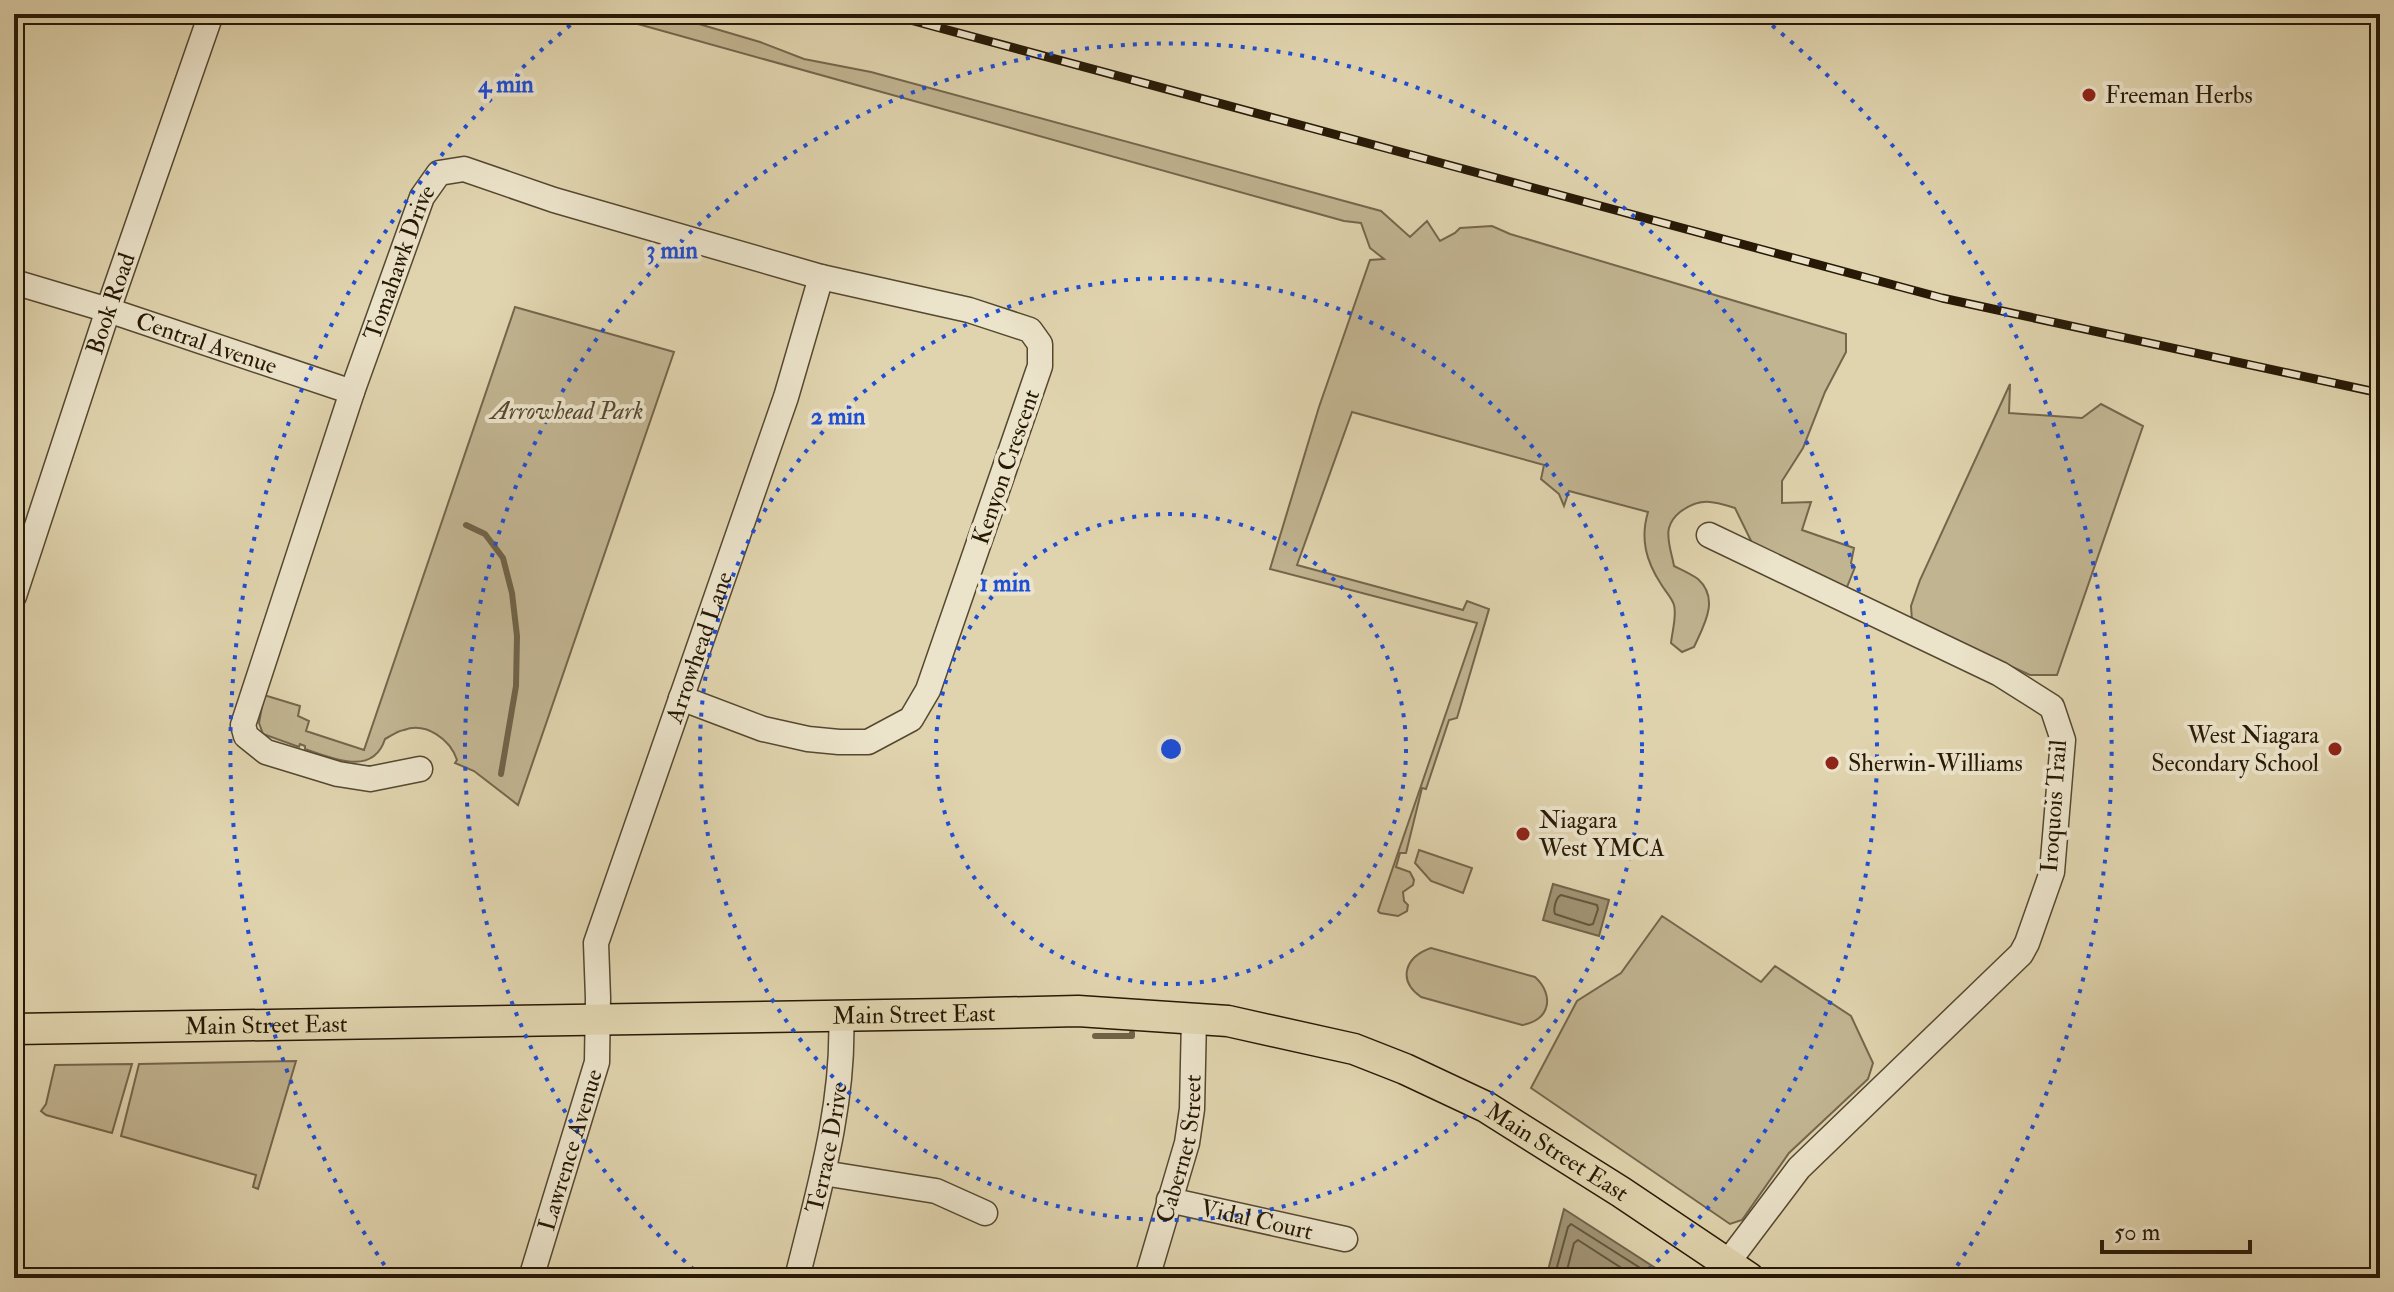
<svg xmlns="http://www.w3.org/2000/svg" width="2394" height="1292" font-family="'IM FELL Double Pica',serif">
<rect width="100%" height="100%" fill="#e0d4ae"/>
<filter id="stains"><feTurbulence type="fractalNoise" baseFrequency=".0025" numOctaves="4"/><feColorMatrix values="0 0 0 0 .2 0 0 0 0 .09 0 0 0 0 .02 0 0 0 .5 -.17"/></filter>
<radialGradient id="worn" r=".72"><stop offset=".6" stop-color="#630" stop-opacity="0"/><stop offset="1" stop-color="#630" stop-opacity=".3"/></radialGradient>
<path fill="#c1b491" stroke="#74664c" stroke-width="2" d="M602,14H665L760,42L804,59L871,72L1381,211L1410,237L1427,221L1440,241L1455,233L1460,228L1492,226L1510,234L1846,334V352L1825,392L1803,448L1782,481V503L1811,502L1802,530L1854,548L1851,563L1855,567L1845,592L1755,549L1735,508C1713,501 1700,497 1680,512C1675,516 1671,521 1669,528C1666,539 1672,554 1674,566C1682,570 1691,574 1698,579C1720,599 1704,625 1694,647L1682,652L1671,643C1672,632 1677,616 1674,605C1672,598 1665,591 1661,584C1646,561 1640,539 1648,512L1569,491L1564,506L1559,494L1541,479L1544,465L1352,412L1297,565L1463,610L1467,601L1489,609L1457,718L1449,720L1426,789L1422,788L1406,853H1400L1396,867L1410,872L1414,880L1413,885L1403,892L1404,901L1408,905L1407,911L1398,916L1380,913L1378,911L1477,623L1270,569L1319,407L1370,260L1384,259L1370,248L1361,223L1344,221Z
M515,307L674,352L518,805L474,771L455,763L457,760C450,739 426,722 404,730C397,731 391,736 385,739C373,777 332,758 305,749V746L300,744L299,747L263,734L259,723L264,695L300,706L298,716L309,721L306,731L364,750Z
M2010,384L2009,413L2082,418L2101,404L2143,426L2057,675H2030L1912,621L1911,606L1920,580Z
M1419,850L1472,868L1463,893L1431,881L1415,863Z
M1662,916L1761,982L1775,966L1851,1016L1873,1063L1868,1079L1789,1153L1742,1220L1730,1224L1531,1088L1577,1001L1621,973Z
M1431,948L1535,977C1555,995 1550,1021 1522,1025L1421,997C1397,980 1405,957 1431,948Z
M296,1061L258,1189L253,1187L256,1175L121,1136L139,1064Z
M132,1064L112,1133L46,1115L41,1111L46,1104L55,1065Z"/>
<path fill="#a19475" stroke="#706349" stroke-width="2" d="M1553,884L1609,900L1599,936L1543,920Z
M1564,1209L1671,1278H1546Z"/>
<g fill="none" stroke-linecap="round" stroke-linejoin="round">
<path stroke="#64563e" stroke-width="2" d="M1561,895L1597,905L1598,909L1593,924L1589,925L1555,914C1553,909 1556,897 1561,895Z
M1554,1278L1568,1227L1571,1224L1656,1278
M1565,1278L1574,1243L1578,1240L1637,1278"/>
<path stroke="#706349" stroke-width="6" d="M466,525L485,534L503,558L512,593L517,636L516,686L501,774
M1095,1036H1132V1033
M1775,1273L1778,1270L1789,1278"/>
<defs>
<g id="minor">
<path id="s1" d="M14,282L108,310L352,392"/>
<path d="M1709,535L2000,674L2052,707L2063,740L2052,872L2027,943L2021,954L1799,1168L1728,1262"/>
<path id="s2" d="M14,596L108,310L211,14"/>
<path id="s3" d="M420,769L370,779L338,774L266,752L246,736L243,725L352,392L422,197L439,173L464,169L554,200L821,277L969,310L1030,330L1040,344V366L928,690L911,719L868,742H839L808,739L763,729L681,698"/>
<path d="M823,1173L936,1191L985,1213"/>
<path id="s4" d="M1169,1200L1345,1239"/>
<path id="s5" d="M531,1278L597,1062L598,998L596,943L786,397L821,277"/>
<path id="s6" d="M797,1278C818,1193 845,1103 841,1015"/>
<path id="s7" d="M1147,1278L1187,1143L1192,1109L1194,1018"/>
</g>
<g id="major">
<path id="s8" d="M14,1029L947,1014L1078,1011L1228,1021L1354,1049L1405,1069L1486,1107L1621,1192L1749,1278"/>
</g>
</defs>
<use href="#minor" stroke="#554830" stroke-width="27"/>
<use href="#major" stroke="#271906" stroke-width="33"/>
<use href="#minor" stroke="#ebe3ca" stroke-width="24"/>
<use href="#major" stroke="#e0d4ae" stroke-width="30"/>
<defs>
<path id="rail" d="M888,14L1942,298L2380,393"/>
</defs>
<use href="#rail" stroke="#271906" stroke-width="9"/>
<use href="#rail" stroke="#ebe3ca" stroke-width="6" stroke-dasharray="18" stroke-linecap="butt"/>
</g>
<g fill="none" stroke="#1d4ed8" stroke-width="4" stroke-dasharray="4 8">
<circle cx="1171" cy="749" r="235"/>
<circle cx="1171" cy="749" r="471"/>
<path d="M703 1278A706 706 0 1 1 1639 1278"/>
<path d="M391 1275A941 941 0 0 1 579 18M1763 18A941 941 0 0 1 1951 1275"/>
</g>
<g fill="#8f2418" stroke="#ebe3ca" stroke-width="3">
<circle cx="2089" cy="95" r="8"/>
<circle cx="2335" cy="749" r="8"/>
<circle cx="1832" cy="763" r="8"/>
<circle cx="1523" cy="834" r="8"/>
</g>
<g text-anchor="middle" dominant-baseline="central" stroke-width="8" stroke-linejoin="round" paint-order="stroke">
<g font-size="24" fill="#271906" stroke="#ebe3ca" text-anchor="start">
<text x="2105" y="95">Freeman Herbs</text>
<text x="2319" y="735" text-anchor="end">West Niagara<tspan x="2319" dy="28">Secondary School</tspan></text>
<text x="1848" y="763">Sherwin-Williams</text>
<text x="1539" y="820">Niagara<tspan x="1539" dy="28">West YMCA</tspan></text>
</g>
<g font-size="24" fill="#271906" stroke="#ebe3ca">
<text stroke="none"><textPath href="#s3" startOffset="684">Tomahawk Drive</textPath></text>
<text stroke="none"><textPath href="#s2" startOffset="308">Book Road</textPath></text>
<text stroke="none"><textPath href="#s1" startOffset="202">Central Avenue</textPath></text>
<text transform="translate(1006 467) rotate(-71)">Kenyon Crescent</text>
<text stroke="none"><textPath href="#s5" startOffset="658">Arrowhead Lane</textPath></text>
<text transform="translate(2054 806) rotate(-86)">Iroquois Trail</text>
<text stroke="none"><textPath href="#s8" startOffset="900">Main Street East</textPath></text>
<text stroke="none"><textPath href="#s8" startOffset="252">Main Street East</textPath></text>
<text stroke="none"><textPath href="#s6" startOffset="134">Terrace Drive</textPath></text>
<text stroke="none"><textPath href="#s5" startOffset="134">Lawrence Avenue</textPath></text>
<text stroke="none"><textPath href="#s7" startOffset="134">Cabernet Street</textPath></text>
<text stroke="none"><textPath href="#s8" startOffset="1572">Main Street East</textPath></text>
<text stroke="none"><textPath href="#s4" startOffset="90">Vidal Court</textPath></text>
</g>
<g font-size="24" font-style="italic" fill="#554830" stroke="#ebe3ca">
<text x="567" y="411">Arrowhead Park</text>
</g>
</g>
<circle cx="1171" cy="749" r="12" fill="#1d4ed8" stroke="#ebe3ca" stroke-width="4"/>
<g font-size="24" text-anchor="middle" font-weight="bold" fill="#1d4ed8" stroke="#ebe3ca" stroke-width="8" stroke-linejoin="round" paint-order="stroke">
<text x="506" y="92">4 min</text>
<text x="672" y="258">3 min</text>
<text x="838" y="424">2 min</text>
<text x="1005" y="591">1 min</text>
</g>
<rect width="2394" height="1292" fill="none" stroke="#e0d4ae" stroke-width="48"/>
<rect x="16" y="16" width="2362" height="1260" fill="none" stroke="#271906" stroke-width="4"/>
<rect x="24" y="24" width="2346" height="1244" fill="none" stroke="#271906" stroke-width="2"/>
<path d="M2102 1240v12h148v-12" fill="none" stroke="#271906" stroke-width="4"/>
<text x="2114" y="1240" font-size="24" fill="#271906" stroke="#ebe3ca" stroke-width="6" paint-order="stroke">50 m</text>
<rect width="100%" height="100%" filter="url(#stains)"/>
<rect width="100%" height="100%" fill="url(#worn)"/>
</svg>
